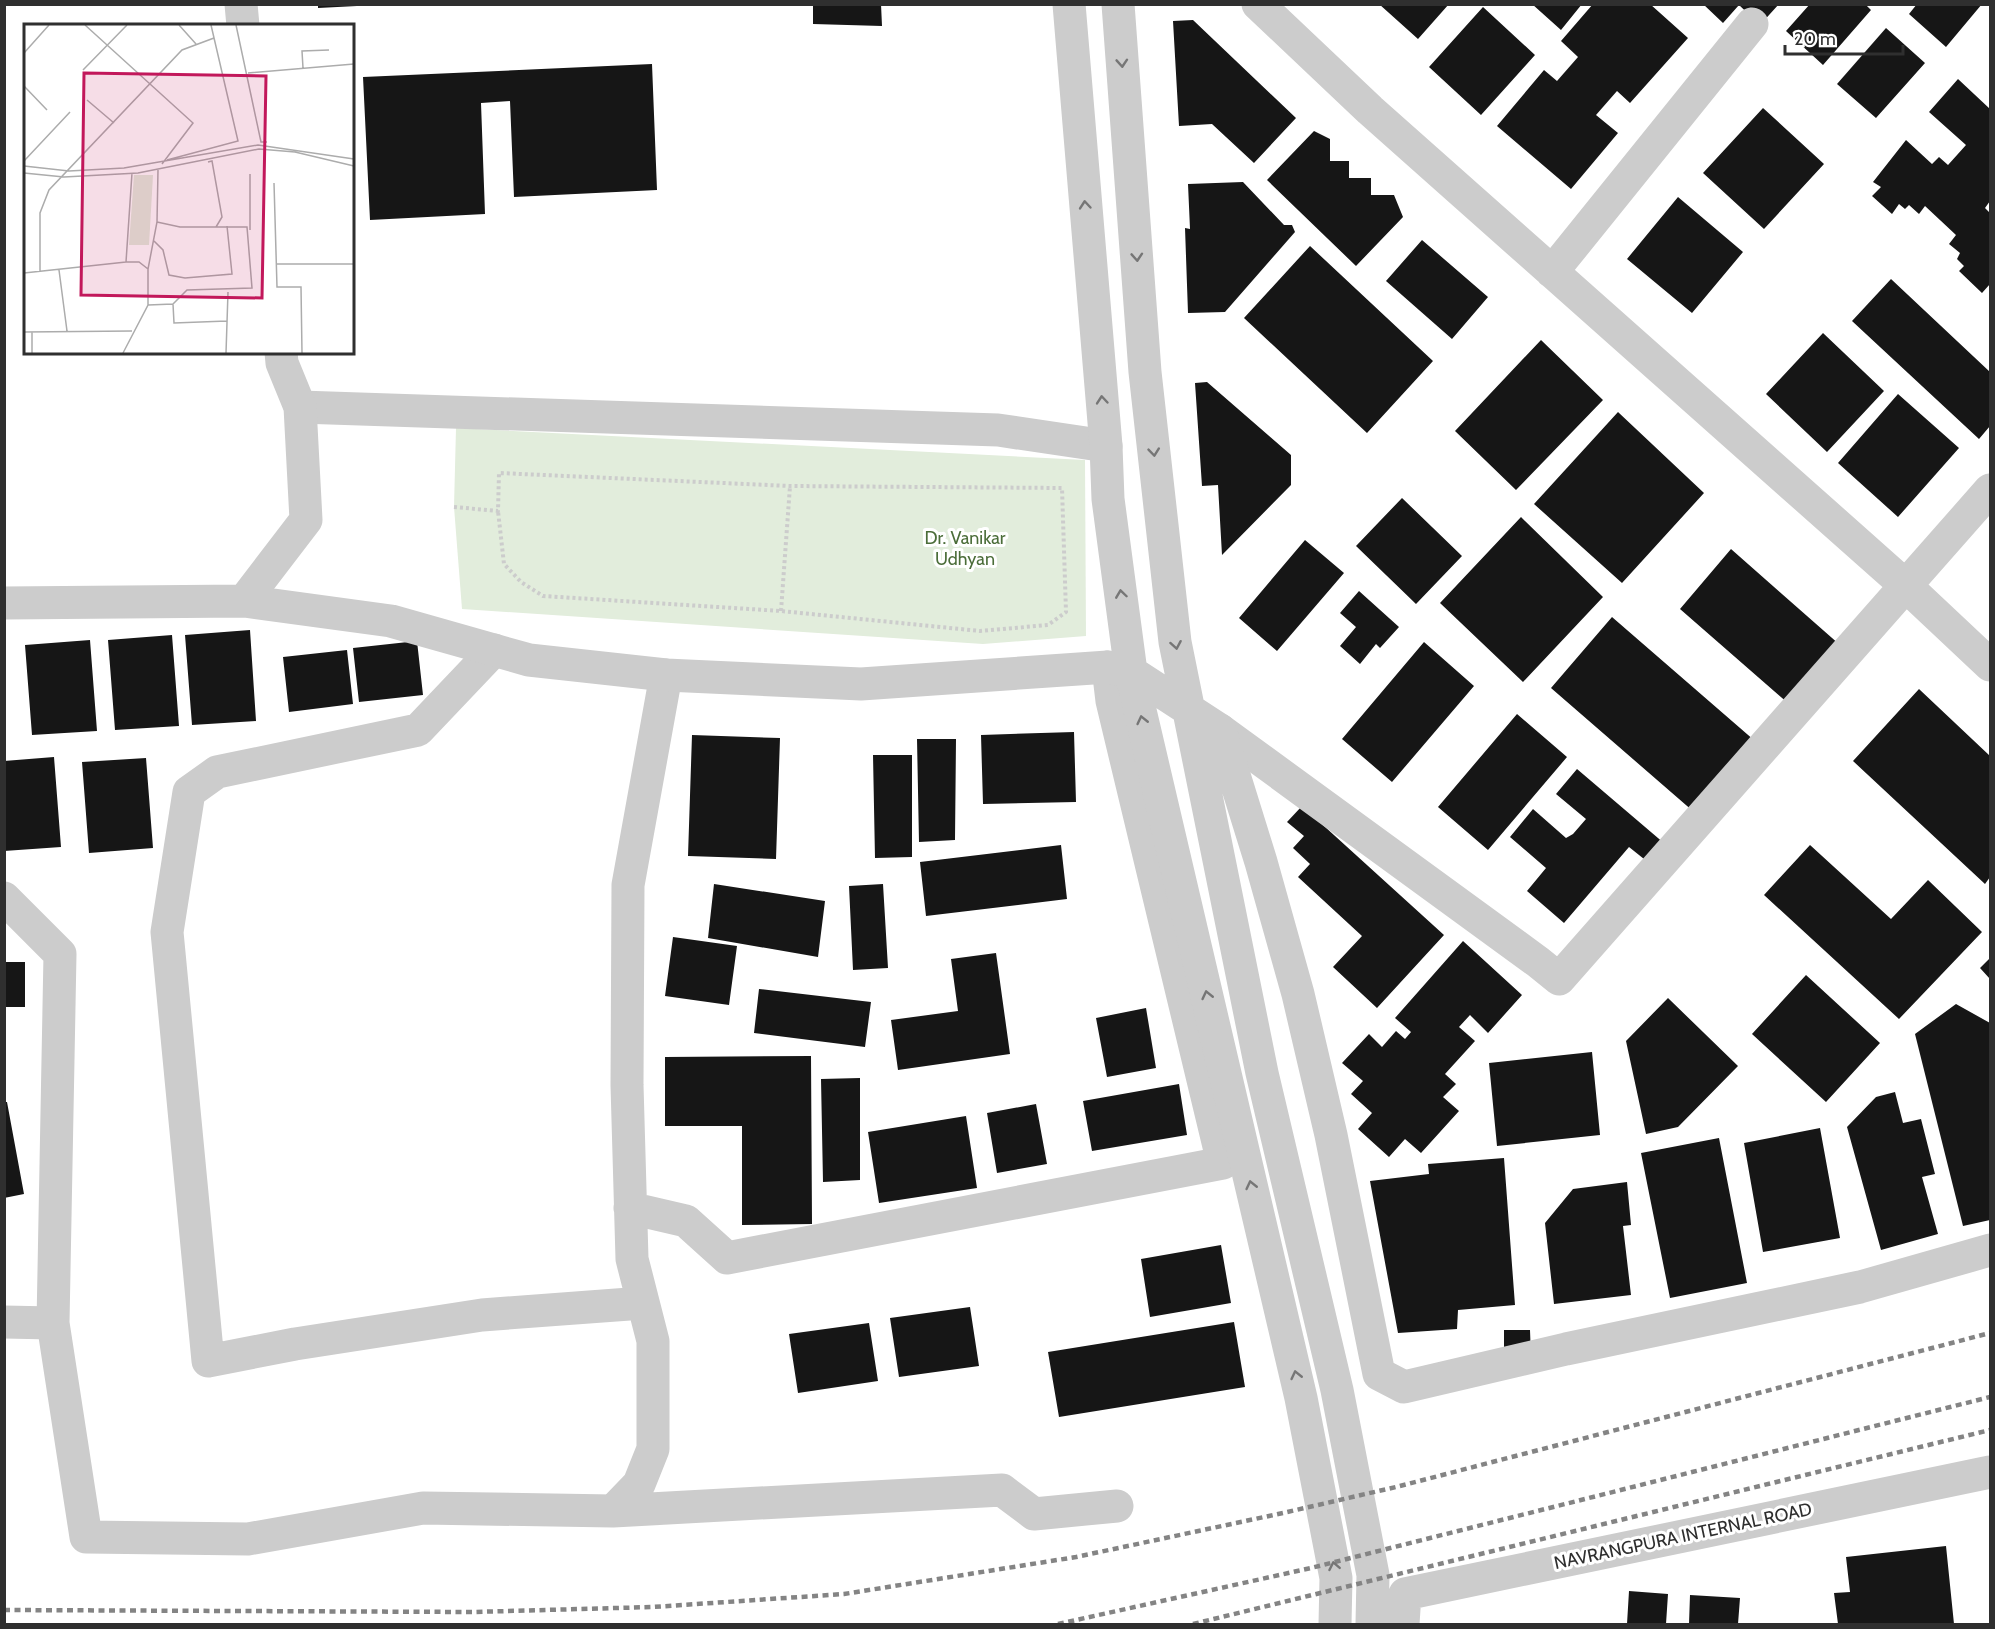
<svg xmlns="http://www.w3.org/2000/svg" width="1995" height="1629" font-family="Cabin,sans-serif">
<rect width="100%" height="100%" fill="#fff"/>
<path fill="#e2eddc" d="M456,428L1085,460L1086,636L983,644L462,609L454,507Z"/>
<path fill="#161616" d="M318,4H357V6L318,8Z
M813,4H881L882,26L813,24Z
M1379,4H1449L1418,39Z
M1532,4H1582L1561,30Z
M1593,4H1650L1688,38L1630,103L1617,91L1596,115L1618,133L1571,189L1497,126L1544,70L1557,81L1578,57L1561,41Z
M1703,4H1779L1760,25L1739,5L1723,23Z
M1810,4H1865L1871,10L1823,65L1786,31Z
M1917,4H1982L1946,47L1909,14Z
M1483,7L1535,55L1481,115L1429,67Z
M1193,20L1296,118L1254,163L1212,124L1179,126L1173,21Z
M1886,28L1925,63L1876,118L1837,84Z
M652,64L657,190L514,197L510,101L481,103L485,214L370,220L363,77Z
M1958,79L1990,109V201L1985,208L1990,213V284L1982,293L1959,271L1964,266L1957,259L1960,253L1949,244L1956,235L1925,206L1919,214L1909,205L1905,209L1899,204L1892,214L1872,196L1881,187L1873,182L1906,140L1932,164L1939,157L1948,165L1966,145L1929,112Z
M1763,108L1824,164L1764,229L1703,173Z
M1314,131L1330,139V161H1349V178H1371V195H1394L1403,217L1356,266L1267,180Z
M1243,182L1284,225H1292L1295,232L1225,312L1188,313L1185,228L1190,229L1188,184Z
M1678,197L1743,252L1692,313L1627,259Z
M1422,240L1488,297L1452,339L1386,281Z
M1310,246L1433,361L1367,433L1244,318Z
M1891,279L1990,372V426L1979,439L1852,321Z
M1823,333L1884,391L1827,452L1766,394Z
M1541,340L1603,400L1516,490L1455,431Z
M1207,382L1291,455V485L1222,555L1218,485L1202,486L1195,383Z
M1898,394L1959,448L1898,517L1838,463Z
M1618,412L1704,493L1622,583L1534,504Z
M1402,498L1462,556L1416,604L1356,546Z
M1521,517L1603,597L1523,682L1440,603Z
M1305,540L1344,573L1277,651L1239,618Z
M1731,549L1840,645L1789,704L1680,609Z
M1359,591L1399,627L1380,648L1376,644L1360,664L1340,646L1356,627L1340,613Z
M1612,617L1755,741L1694,812L1551,688Z
M250,630L256,721L192,725L185,635Z
M172,635L179,726L115,730L108,640Z
M90,640L97,731L32,735L25,645Z
M417,641L423,695L359,702L353,648Z
M1424,642L1474,686L1392,782L1342,739Z
M347,650L353,704L289,712L283,657Z
M1919,689L1990,756V877L1985,884L1853,761Z
M1517,714L1567,757L1488,850L1438,807Z
M1074,732L1076,802L983,804L981,735Z
M692,735L780,738L776,859L688,856Z
M917,739H956L955,840L919,842Z
M873,755H912V857L875,858Z
M54,757L61,847L4,851V761Z
M146,758L153,848L89,853L82,762Z
M1577,769L1665,844L1649,863L1629,847L1564,923L1527,891L1546,868L1510,837L1533,809L1566,838L1573,834L1586,819L1556,794Z
M1302,806L1444,935L1377,1008L1333,967L1362,936L1298,877L1310,864L1293,848L1304,836L1287,822Z
M1061,845L1067,899L926,916L920,862Z
M1810,845L1891,919L1928,880L1982,932L1899,1019L1764,895Z
M714,884L825,901L818,957L708,938Z
M883,884L888,968L853,970L849,886Z
M673,937L737,946L729,1005L665,996Z
M1463,941L1522,995L1488,1033L1470,1015L1459,1027L1475,1041L1445,1074L1456,1084L1443,1097L1459,1111L1421,1153L1405,1139L1389,1157L1358,1129L1372,1113L1351,1094L1363,1081L1342,1063L1369,1034L1382,1047L1396,1031L1405,1039L1411,1032L1395,1018Z
M996,953L1010,1054L898,1070L891,1020L958,1011L951,959Z
M1990,958V979L1980,968Z
M4,962H25V1007H4Z
M1806,975L1880,1043L1826,1102L1752,1034Z
M759,989L871,1002L865,1047L754,1033Z
M1668,998L1738,1066L1678,1127L1646,1134L1626,1041Z
M1956,1004L1990,1023V1220L1963,1226L1915,1034Z
M1146,1008L1156,1068L1107,1077L1096,1018Z
M1592,1052L1600,1135L1497,1146L1489,1063Z
M811,1056L812,1224L742,1225V1126H665V1057Z
M860,1078V1180L823,1182L821,1079Z
M1179,1084L1187,1135L1092,1151L1083,1101Z
M1895,1092L1903,1123L1921,1119L1935,1174L1922,1177L1938,1234L1881,1250L1847,1127L1876,1097Z
M4,1102H7L24,1194L4,1198Z
M1036,1104L1047,1164L997,1173L987,1113Z
M966,1116L977,1188L879,1203L868,1132Z
M1820,1128L1840,1238L1763,1252L1744,1143Z
M1719,1138L1747,1283L1670,1298L1641,1153Z
M1504,1158L1515,1305L1458,1310L1457,1329L1398,1333L1370,1181L1429,1174L1428,1164Z
M1627,1182L1631,1225L1623,1226L1631,1295L1554,1304L1545,1223L1573,1189Z
M1221,1245L1231,1303L1150,1317L1141,1259Z
M970,1307L979,1366L899,1377L890,1318Z
M1234,1322L1245,1387L1059,1417L1048,1352Z
M869,1323L878,1381L798,1393L789,1334Z
M1504,1330H1530L1531,1357H1504Z
M1946,1546L1954,1624H1838L1834,1593L1850,1592L1846,1557Z
M1629,1591L1668,1594L1666,1624H1627Z
M1690,1595L1740,1598L1738,1624H1689Z"/>
<g fill="none" stroke-linecap="round" stroke-linejoin="round">
<path stroke="#ccc" stroke-width="4" stroke-dasharray="3 3" stroke-linecap="butt" d="M454,507L498,511L499,473L790,486L1062,488L1066,612L1048,625L980,631L781,611L543,596L521,582L504,564L498,511
M781,611L790,486"/>
<path stroke="#ccc" stroke-width="33" d="M1258,4L1370,110L1906,586L1990,665
M1552,272L1752,24
M300,407L998,430L1106,446
M494,650L418,730L217,772L189,792L167,932L208,1361L295,1344L482,1315L643,1303
M1220,730L1538,962L1559,979L1990,490
M4,898L60,954L53,1323L86,1537L248,1539L423,1508L613,1511L639,1484L653,1449V1341L632,1259L627,1085L628,885L666,675
M630,1208L686,1221L727,1258L1223,1163L1112,701L1108,667
M4,1322L53,1323
M613,1511L1002,1490L1034,1514L1117,1506"/>
<path stroke="#ccc" stroke-width="33" d="M241,4L243,26
M1069,4L1106,446L1108,499L1131,672L1301,1398L1336,1578L1335,1624
M1118,4L1145,372L1175,642L1262,1073L1337,1390L1373,1575L1372,1624
M244,601L306,520L300,407L282,363L281,352
M4,603L244,601L391,621L529,660L666,675L861,684L1108,667L1131,672L1220,730L1261,862L1298,994L1331,1135L1379,1374L1404,1387L1566,1349L1860,1287L1990,1250
M1403,1624L1405,1594L1990,1472"/>
<path stroke="#848484" stroke-width="4.5" stroke-dasharray="6 4.5" stroke-linecap="butt" d="M4,1610L472,1612L653,1607L844,1594L1076,1557L1283,1513L1396,1487L1990,1333
M1058,1624L1311,1568L1990,1397
M1193,1624L1990,1430"/>
</g>
<defs><path id="oneway-chevron" d="M-2-3.5L2.5 0L-2 3.5" fill="none" stroke-width="1.6" stroke-linecap="round" stroke-linejoin="round" transform="scale(1.5)"/></defs>
<g stroke="#767676">
<use href="#oneway-chevron" transform="translate(1122 63) rotate(86)"/>
<use href="#oneway-chevron" transform="translate(1085 205) rotate(-95)"/>
<use href="#oneway-chevron" transform="translate(1137 257) rotate(86)"/>
<use href="#oneway-chevron" transform="translate(1102 400) rotate(-95)"/>
<use href="#oneway-chevron" transform="translate(1154 452) rotate(84)"/>
<use href="#oneway-chevron" transform="translate(1121 594) rotate(-98)"/>
<use href="#oneway-chevron" transform="translate(1176 645) rotate(80)"/>
<use href="#oneway-chevron" transform="translate(1142 720) rotate(-103)"/>
<use href="#oneway-chevron" transform="translate(1207 995) rotate(-103)"/>
<use href="#oneway-chevron" transform="translate(1251 1185) rotate(-103)"/>
<use href="#oneway-chevron" transform="translate(1296 1375) rotate(-103)"/>
<use href="#oneway-chevron" transform="translate(1334 1566) rotate(-101)"/>
</g>
<g text-anchor="middle" dominant-baseline="central" stroke-width="6" stroke-linejoin="round" paint-order="stroke">
<g font-size="18" fill="#4b6d39" stroke="#fff">
<text x="965" y="538">Dr. Vanikar<tspan x="965" dy="21">Udhyan</tspan></text>
</g>
<g font-size="18" fill="#2f2f2f" stroke="#fff">
<text transform="translate(1683 1536) rotate(-12)">NAVRANGPURA INTERNAL ROAD</text>
</g>
</g>
<g transform="translate(24 24)">
<rect width="330" height="330" fill="#fff"/>
<path d="M110,151H129L125,221H105Z" fill="#e2eddc"/>
<path fill="none" stroke="#acacac" stroke-width="1.5" d="M61,1L169,99L138,140M155,1L172,20M212,1L237,118H243M0,29L25,1M279,44L278,27L305,26M59,46L103,1M224,49L330,40M0,62L23,86M63,76L90,99M143,136L214,117L187,1M0,137L46,88M184,138L188,137L198,193L192,203M0,142L45,147L100,144L234,121L330,135M0,149L40,153L114,149L235,125L271,128L330,142M250,159L253,263H277L278,329M226,206V150M130,217L139,226L145,251L161,254L208,250L203,202M102,238L108,149M252,240H330M35,246L43,307M16,248V189L25,166L158,26L190,14M0,249L102,238H115L124,245M149,280L150,299L203,297M124,281L149,280L163,266L228,264L223,203H156L133,198M0,308L108,307M8,329V308M99,329L124,281V245L133,198L134,146M202,329L204,268"/>
<path fill="#c2185b" fill-opacity="0.15" stroke="#c2185b" stroke-width="3" d="M60,49L242,52L238,274L57,271Z"/>
<rect width="330" height="330" fill="none" stroke="#2f2f2f" stroke-width="3"/>
</g>
<rect width="1995" height="1629" fill="none" stroke="#2f2f2f" stroke-width="12"/>
<path d="M1785 45v9h118v-9" fill="none" stroke="#2f2f2f" stroke-width="3"/>
<text x="1794" y="45" font-size="18" fill="#2f2f2f" stroke="#ffffff" stroke-width="4.5" paint-order="stroke">20 m</text>
</svg>
